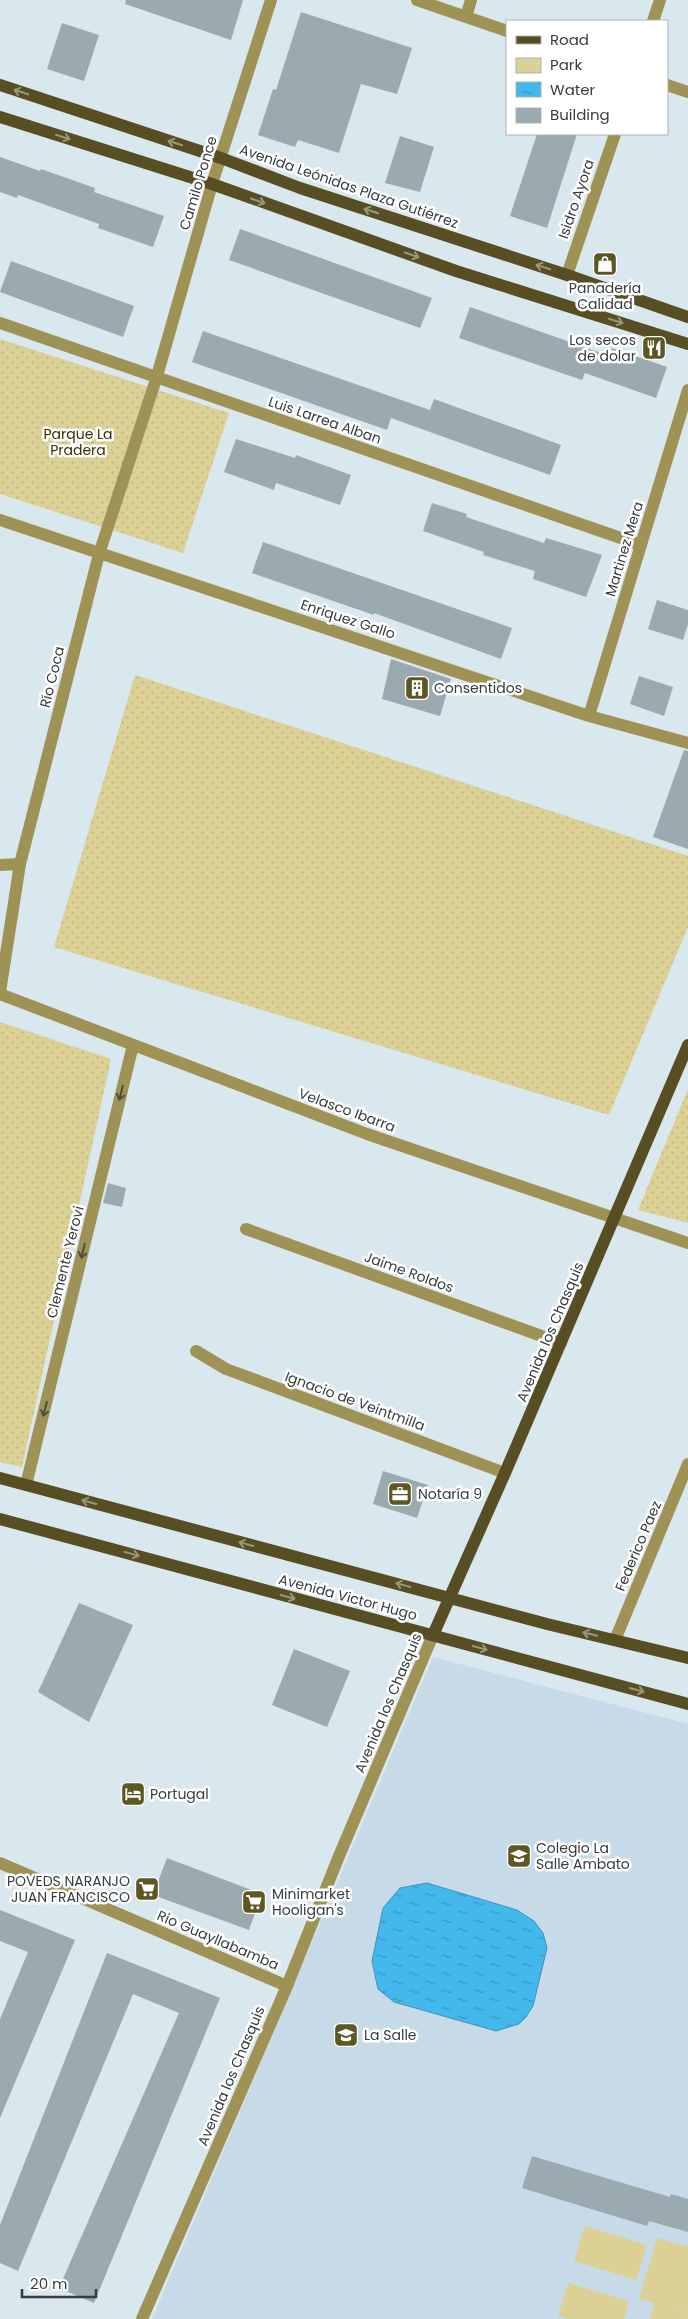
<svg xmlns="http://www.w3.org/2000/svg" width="688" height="2319" font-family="Poppins,sans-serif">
<defs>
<pattern id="green-dots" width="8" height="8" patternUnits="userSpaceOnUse" patternTransform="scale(1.25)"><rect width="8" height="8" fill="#dbd194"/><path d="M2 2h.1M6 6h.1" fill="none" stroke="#bdb481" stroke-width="1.8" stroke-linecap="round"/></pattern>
<pattern id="water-ripples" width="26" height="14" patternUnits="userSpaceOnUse" patternTransform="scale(1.25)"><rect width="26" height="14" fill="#42b8ec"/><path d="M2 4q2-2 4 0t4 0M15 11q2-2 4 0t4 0" fill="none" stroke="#3897c1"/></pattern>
</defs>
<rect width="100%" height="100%" fill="#d9e7ef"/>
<path fill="#c6dbe7" d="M433,1657L688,1724V2319H152Z"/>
<path fill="url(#green-dots)" d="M0,339L229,413L183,553L0,494Z
M135,675L688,856V927L609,1115L54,947Z
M0,1022L111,1059L22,1467L0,1462Z
M688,1089V1223L638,1210Z"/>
<path fill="#dbd194" d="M585,2226L647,2245L636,2280L574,2261Z
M657,2238L688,2247V2312L676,2310L688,2313V2319H650L655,2303L639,2299Z
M568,2283L629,2301L624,2319H568L558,2316Z"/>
<path fill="url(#water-ripples)" stroke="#3f93b8" d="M427,1883L517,1910L534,1921L543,1933L547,1948L533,2006L526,2017L519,2024L496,2031L394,2002L378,1989L372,1961L383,1908L400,1888Z"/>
<path fill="#9ba9b0" d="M126,0H243L231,40L125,4Z
M301,12L412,48L397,94L361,84L339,153L298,140L295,147L258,135L273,89L276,90Z
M62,23L99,35L84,81L47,69Z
M537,134H577L547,228L510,216Z
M400,136L434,147L420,192L385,183Z
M0,157L40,171L41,169L95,188L94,192L164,216L153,247L98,228L99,224L18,195L17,198L0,192Z
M240,229L432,298L420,328L229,260Z
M11,261L134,306L123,337L0,292Z
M470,307L610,356L612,348L667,367L656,398L585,373L582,380L459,338Z
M203,331L430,410L434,399L561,445L550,475L391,418L387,430L192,362Z
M236,439L295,458L296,455L351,475L340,505L276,483L274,490L224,472Z
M432,503L467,514L466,517L544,543L546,538L602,555L586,597L533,579L535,571L483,555L484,552L423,531Z
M263,542L512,628L501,659L374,613V615L252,573Z
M657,600L688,610V624L683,640L648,629Z
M391,659L451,679L440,716L382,699Z
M639,676L673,687L664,716L630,704Z
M684,750L688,751V849L653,837Z
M108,1183L126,1188L122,1207L103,1203Z
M383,1471L428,1485L417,1518L373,1504Z
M79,1603L133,1625L89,1722L38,1692Z
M294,1649L350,1671L327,1727L272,1705Z
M167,1858L262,1894L249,1930L153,1895Z
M0,1910L75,1940L0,2118V2019L28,1952L0,1941Z
M107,1953L220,1998L94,2303L59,2288L179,2013L133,1994L18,2271L0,2263V2225Z
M532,2156L670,2197L671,2194L688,2199V2232L649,2221L647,2226L522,2188Z"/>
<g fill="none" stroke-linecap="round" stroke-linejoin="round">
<path stroke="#9e9354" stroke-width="12" d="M417,0L507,31
M466,17L471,0
M653,21L660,0
M667,85L688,92
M567,275L615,134
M0,323L641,545
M0,520L589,716L688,743
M589,716L688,390
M0,865L20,864
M0,992L20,864L99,554L157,376L212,184L271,0
M0,994L367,1134L688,1243
M246,1229L561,1343
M196,1351L226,1369L505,1473
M26,1485L133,1045
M615,1640L688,1464
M0,1863L287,1986
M142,2319L287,1986L339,1856L433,1635"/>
<path stroke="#574f23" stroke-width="12" d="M0,85L221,158L300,188L567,275L688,317
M0,117L212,184L456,271L688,344
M0,1478L547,1624L688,1658
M0,1519L688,1704
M433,1635L505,1473L688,1045"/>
</g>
<defs><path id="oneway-shaft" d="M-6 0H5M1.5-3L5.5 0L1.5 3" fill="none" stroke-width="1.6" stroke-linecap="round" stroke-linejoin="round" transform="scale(1.25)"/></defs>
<g stroke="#9a957b">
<use href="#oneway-shaft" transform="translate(21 92) rotate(-162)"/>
<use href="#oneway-shaft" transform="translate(63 137) rotate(18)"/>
<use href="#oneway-shaft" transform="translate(175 143) rotate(-162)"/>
<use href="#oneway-shaft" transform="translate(258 201) rotate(19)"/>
<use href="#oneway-shaft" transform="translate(371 211) rotate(-162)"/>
<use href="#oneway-shaft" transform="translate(412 255) rotate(19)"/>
<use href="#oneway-shaft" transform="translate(543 267) rotate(-162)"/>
<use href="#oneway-shaft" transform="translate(616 321) rotate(17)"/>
<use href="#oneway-shaft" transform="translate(89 1502) rotate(-165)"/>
<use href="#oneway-shaft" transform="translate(246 1544) rotate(-165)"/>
<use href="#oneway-shaft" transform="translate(132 1554) rotate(15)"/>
<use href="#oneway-shaft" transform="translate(403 1585) rotate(-165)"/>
<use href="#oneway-shaft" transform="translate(288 1597) rotate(15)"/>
<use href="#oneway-shaft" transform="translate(590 1634) rotate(-167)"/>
<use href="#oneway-shaft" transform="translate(480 1648) rotate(15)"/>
<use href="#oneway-shaft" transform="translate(637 1690) rotate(15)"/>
</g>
<g stroke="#4c4d43">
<use href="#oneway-shaft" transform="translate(121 1093) rotate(104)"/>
<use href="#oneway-shaft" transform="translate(83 1251) rotate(104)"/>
<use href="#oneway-shaft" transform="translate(45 1409) rotate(104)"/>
</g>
<defs>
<symbol id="shop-square" viewBox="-11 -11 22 22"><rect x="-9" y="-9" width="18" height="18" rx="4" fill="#5f5723" stroke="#fff"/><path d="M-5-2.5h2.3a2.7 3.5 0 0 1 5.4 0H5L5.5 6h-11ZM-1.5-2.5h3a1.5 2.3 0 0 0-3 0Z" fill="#fff"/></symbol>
<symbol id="restaurant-square" viewBox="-11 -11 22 22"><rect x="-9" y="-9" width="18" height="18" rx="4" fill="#5f5723" stroke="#fff"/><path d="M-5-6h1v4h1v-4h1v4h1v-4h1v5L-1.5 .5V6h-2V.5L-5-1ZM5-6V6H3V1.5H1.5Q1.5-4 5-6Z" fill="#fff"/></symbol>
<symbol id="building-square" viewBox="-11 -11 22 22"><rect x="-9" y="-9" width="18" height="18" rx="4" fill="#5f5723" stroke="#fff"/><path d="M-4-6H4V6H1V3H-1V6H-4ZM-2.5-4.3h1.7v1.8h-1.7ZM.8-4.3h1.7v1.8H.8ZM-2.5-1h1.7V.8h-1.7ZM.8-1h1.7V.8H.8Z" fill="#fff"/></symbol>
<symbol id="office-square" viewBox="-11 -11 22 22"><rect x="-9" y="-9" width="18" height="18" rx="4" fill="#5f5723" stroke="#fff"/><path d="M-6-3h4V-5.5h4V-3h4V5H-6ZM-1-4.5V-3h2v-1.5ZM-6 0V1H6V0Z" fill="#fff"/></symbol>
<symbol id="hotel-square" viewBox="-11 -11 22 22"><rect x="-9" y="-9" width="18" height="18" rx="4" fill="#5f5723" stroke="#fff"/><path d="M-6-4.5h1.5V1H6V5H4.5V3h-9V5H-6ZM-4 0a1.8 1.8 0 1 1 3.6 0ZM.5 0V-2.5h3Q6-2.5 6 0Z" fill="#fff"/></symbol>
<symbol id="school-square" viewBox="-11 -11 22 22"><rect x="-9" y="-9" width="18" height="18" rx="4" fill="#5f5723" stroke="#fff"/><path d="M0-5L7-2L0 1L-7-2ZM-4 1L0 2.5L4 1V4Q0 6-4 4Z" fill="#fff"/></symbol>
<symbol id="supermarket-square" viewBox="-11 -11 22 22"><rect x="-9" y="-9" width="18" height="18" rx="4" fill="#5f5723" stroke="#fff"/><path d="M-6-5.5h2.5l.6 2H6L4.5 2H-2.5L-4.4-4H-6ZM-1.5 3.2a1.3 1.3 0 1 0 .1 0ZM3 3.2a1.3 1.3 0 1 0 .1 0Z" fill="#fff"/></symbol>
<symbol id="university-square" viewBox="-11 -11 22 22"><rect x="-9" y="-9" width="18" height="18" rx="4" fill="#5f5723" stroke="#fff"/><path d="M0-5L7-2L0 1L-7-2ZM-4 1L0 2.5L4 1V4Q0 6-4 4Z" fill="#fff"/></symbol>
</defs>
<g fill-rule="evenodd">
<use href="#shop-square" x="591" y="250" width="28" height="28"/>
<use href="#restaurant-square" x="640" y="334" width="28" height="28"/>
<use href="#building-square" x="403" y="674" width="28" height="28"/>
<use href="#office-square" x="386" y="1480" width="28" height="28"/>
<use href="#hotel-square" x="119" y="1780" width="28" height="28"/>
<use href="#school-square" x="505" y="1842" width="28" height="28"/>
<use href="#supermarket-square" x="133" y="1875" width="28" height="28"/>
<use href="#supermarket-square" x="240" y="1888" width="28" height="28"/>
<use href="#university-square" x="332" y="2021" width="28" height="28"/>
</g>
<g text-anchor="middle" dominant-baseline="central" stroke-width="5" stroke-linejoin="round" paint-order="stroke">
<g font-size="14" fill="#373c3f" stroke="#fff">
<text transform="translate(198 183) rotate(-73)">Camilo Ponce</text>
<text transform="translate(349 186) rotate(19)">Avenida Leónidas Plaza Gutiérrez</text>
<text transform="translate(576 199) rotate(-71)">Isidro Ayora</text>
<text transform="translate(325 420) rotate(19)">Luis Larrea Alban</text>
<text transform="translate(624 549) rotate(-73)">Martinez Mera</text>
<text transform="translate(348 619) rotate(18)">Enriquez Gallo</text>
<text transform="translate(52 677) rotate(-76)">Río Coca</text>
<text transform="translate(347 1110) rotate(20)">Velasco Ibarra</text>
<text transform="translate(65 1262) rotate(-76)">Clemente Yerovi</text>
<text transform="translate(409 1272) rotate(20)">Jaime Roldos</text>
<text transform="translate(550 1332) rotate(-67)">Avenida los Chasquis</text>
<text transform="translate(355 1401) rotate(20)">Ignacio de Veintmilla</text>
<text transform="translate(638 1546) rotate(-67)">Federico Paez</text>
<text transform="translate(348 1597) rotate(15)">Avenida Victor Hugo</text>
<text transform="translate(388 1703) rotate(-67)">Avenida los Chasquis</text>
<text transform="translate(218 1940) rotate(23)">Rio Guayllabamba</text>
<text transform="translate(231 2076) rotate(-67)">Avenida los Chasquis</text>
</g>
<g font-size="14" fill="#373c3f" stroke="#fff" text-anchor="start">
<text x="605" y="288" text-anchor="middle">Panadería<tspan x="605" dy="16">Calidad</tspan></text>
<text x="636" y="340" text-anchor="end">Los secos<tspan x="636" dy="16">de dolar</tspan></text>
<text x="434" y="688">Consentidos</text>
<text x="418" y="1494">Notaría 9</text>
<text x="150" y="1794">Portugal</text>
<text x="536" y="1848">Colegio La<tspan x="536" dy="16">Salle Ambato</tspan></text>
<text x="130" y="1881" text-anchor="end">POVEDS NARANJO<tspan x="130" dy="16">JUAN FRANCISCO</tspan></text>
<text x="272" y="1894">Minimarket<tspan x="272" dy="16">Hooligan's</tspan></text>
<text x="364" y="2035">La Salle</text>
</g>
<g font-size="14" fill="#362f00" stroke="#fff">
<text x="78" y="434">Parque La<tspan x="78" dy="16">Pradera</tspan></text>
</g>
</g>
<rect x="506" y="20" width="162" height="115" fill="#ffffff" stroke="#afb1b2"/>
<rect x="516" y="36" width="25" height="8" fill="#574f23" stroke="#afb1b2"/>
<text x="550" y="45" font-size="15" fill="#373c3f">Road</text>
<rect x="516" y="58" width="25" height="15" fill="#dbd194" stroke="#afb1b2"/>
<text x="550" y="70" font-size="15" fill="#373c3f">Park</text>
<rect x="516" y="82" width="25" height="15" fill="url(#water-ripples)" stroke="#afb1b2"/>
<text x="550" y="95" font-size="15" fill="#373c3f">Water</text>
<rect x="516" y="108" width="25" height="15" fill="#9ba9b0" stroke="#afb1b2"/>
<text x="550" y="120" font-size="15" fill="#373c3f">Building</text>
<path d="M22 2289v8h74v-8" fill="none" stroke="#373c3f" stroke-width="2.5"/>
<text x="30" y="2289" font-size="15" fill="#373c3f" stroke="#ffffff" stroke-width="4" paint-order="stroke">20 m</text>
</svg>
